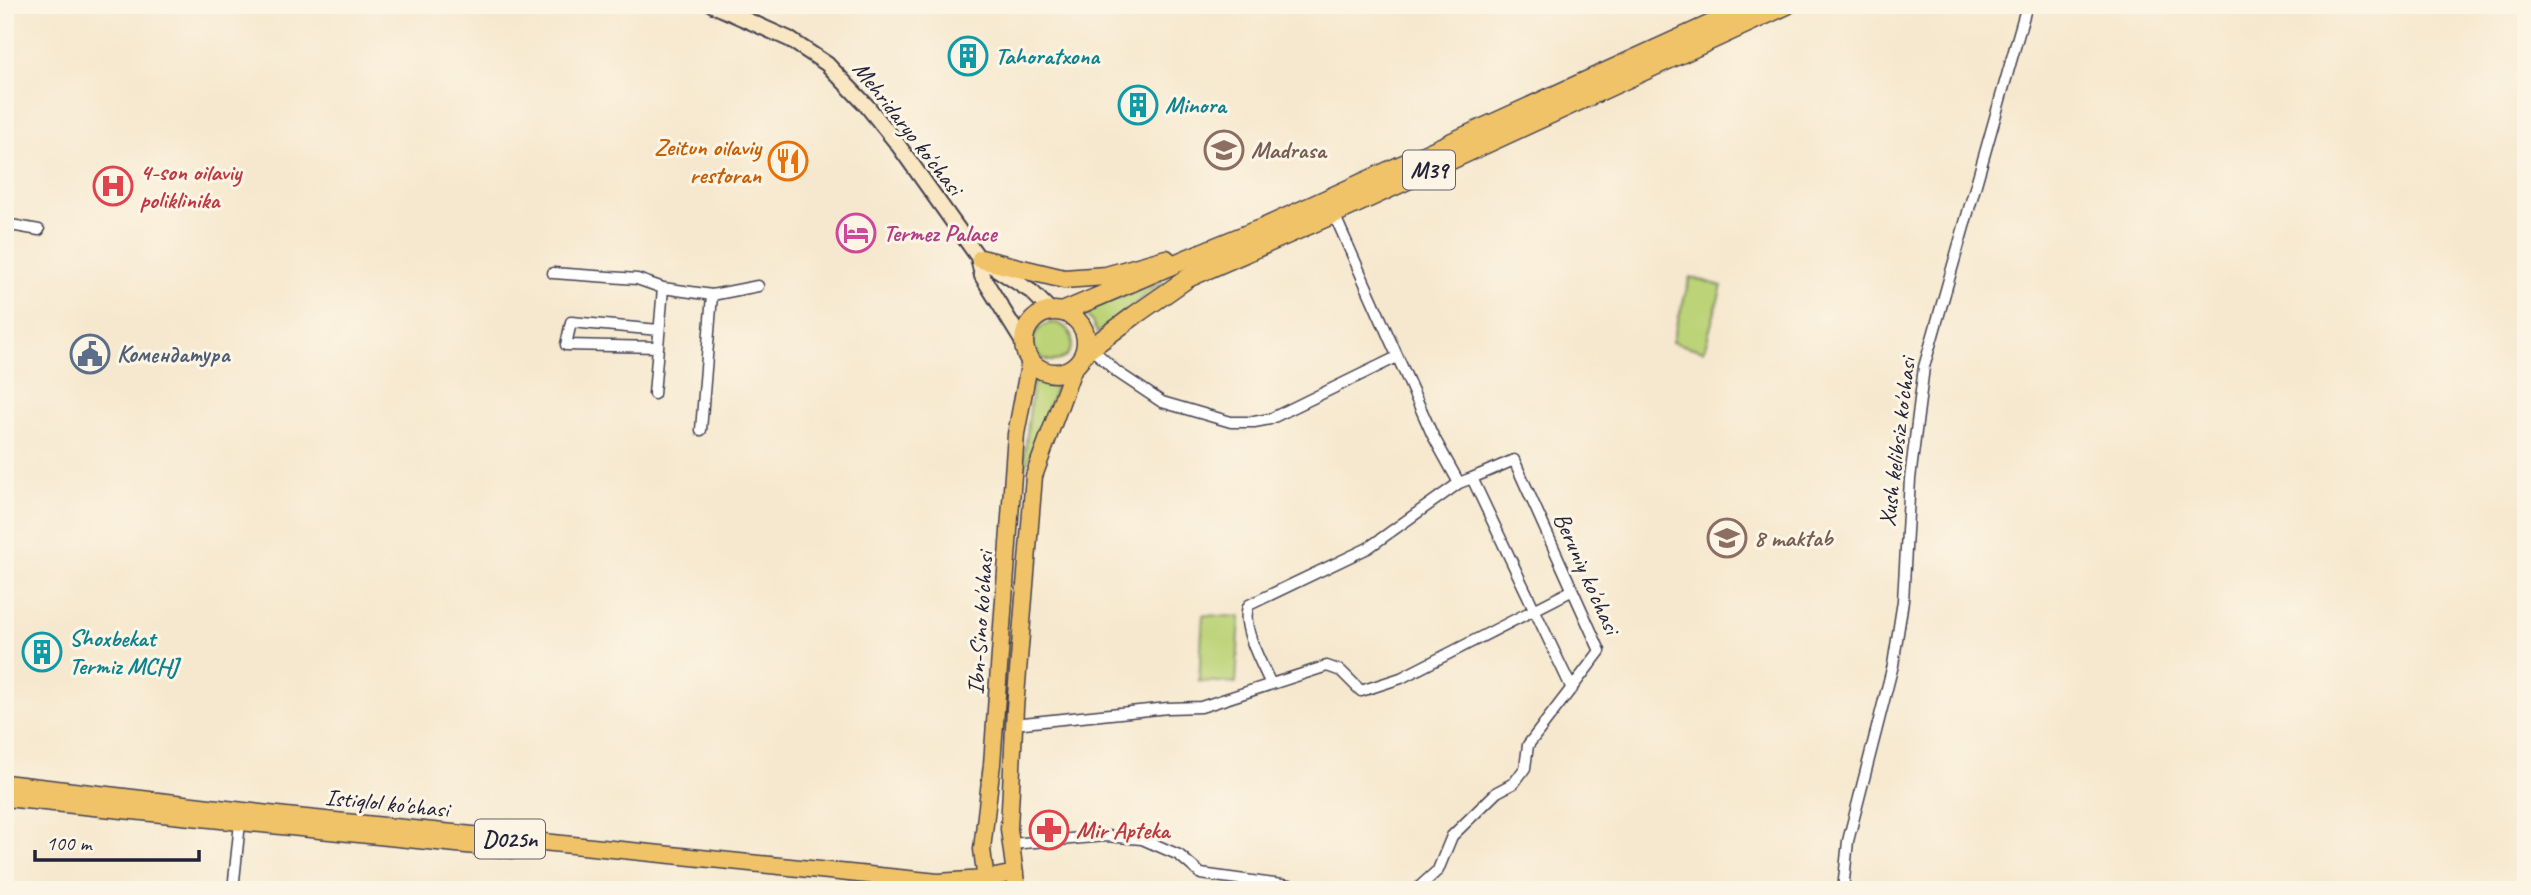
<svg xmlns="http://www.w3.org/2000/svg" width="2531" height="895" font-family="Caveat,sans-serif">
<rect width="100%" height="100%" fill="#fcf5e5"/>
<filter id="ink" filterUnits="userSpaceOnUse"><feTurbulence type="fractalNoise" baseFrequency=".0143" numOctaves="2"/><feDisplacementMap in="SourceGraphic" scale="14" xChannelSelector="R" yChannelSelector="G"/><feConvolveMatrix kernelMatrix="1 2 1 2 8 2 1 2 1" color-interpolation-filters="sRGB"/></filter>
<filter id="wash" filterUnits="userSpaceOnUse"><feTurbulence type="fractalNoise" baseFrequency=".00686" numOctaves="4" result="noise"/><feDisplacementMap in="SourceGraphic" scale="28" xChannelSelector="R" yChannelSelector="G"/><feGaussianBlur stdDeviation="1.57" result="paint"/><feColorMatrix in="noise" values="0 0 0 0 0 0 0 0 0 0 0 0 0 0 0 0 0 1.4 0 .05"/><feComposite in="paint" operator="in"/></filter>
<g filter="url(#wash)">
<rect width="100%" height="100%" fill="#f6e8ce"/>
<path fill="#bcd377" stroke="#6f7a59" stroke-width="2" d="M1690,277L1722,286L1704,351L1672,342Z
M1163,282L1097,333L1091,320L1082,311Z
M1034 342a19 19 0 1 1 38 0a19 19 0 1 1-38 0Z
M1033,381L1056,387L1022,477Z
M1203,615L1240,617L1236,683L1199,681Z"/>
</g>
<g filter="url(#ink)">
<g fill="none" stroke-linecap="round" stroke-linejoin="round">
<defs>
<path id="street" d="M1334,214L1432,434L1459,483L1472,478L1572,689
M5,224L39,230
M553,273L637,279L663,288
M658,347L566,345L571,322L659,330
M1091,348L1117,372L1162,402L1231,422H1254L1270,419L1397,357
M654,394L663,288L712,295L758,286
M701,430L712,295
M5,586L6,587
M1271,684C1263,667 1239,624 1249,605L1368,548L1459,483
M1014,724L1168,708L1201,707L1327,666L1341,671L1361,691L1401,678L1571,591
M1011,844L1106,836L1142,839L1179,855L1201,874L1319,890
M233,890L240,823
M1416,890L1438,870L1452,836L1497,792L1514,783L1525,768L1528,745L1600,651L1514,460L1472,478
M1843,890L1848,841L1893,665L1903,601L1910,479L1924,367L2027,5"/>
<path id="secondary" d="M713,5L789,39L827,64L867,106L896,142L978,257L1032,292L1051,311
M978,257L982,276L1024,344"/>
<path id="primary" d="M5,783L286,816L938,882L985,879L1015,873
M5,798L515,850
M987,890L982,849L992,764L1016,434L1030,360
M1017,890L1009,829L1015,708L1034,476L1074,367"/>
<path id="highway" d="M981,259L1064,279L1106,276L1166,259
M1024 342a31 31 0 1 1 62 0a31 31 0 1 1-62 0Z
M1062,312C1129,284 1195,254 1263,228L1753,5
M1084,353L1135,315L1188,278L1334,214L1787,5"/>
</defs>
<use href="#street" stroke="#424051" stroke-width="13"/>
<use href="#secondary" stroke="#424051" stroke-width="18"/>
<use href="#primary" stroke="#424051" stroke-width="19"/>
<use href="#highway" stroke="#424051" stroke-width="21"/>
<use href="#street" stroke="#fff" stroke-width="10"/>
<use href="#secondary" stroke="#f9e7c3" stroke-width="14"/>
<use href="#primary" stroke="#f1c369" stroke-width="16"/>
<use href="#highway" stroke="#f1c369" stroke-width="18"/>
</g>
</g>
<defs>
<symbol id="building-ring" viewBox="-11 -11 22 22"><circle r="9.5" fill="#fcf5e5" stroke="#0f9aa8" stroke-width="1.5"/><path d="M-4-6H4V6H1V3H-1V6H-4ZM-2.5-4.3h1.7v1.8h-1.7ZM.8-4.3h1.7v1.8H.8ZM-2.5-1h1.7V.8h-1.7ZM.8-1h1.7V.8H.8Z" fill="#0f9aa8"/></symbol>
<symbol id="university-ring" viewBox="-11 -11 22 22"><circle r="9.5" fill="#fcf5e5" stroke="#8d6e63" stroke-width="1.5"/><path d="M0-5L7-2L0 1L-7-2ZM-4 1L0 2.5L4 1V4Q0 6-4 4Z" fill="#8d6e63"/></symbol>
<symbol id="restaurant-ring" viewBox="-11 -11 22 22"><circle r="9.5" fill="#fcf5e5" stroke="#e8710a" stroke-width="1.5"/><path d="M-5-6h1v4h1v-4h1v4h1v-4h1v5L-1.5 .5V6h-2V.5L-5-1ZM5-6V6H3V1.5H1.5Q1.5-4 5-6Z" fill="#e8710a"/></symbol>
<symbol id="hospital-ring" viewBox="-11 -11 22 22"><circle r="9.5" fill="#fcf5e5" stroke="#e0444e" stroke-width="1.5"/><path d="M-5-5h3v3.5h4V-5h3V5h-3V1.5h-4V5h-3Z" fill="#e0444e"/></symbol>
<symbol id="hotel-ring" viewBox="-11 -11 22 22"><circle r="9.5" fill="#fcf5e5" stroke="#d1479c" stroke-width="1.5"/><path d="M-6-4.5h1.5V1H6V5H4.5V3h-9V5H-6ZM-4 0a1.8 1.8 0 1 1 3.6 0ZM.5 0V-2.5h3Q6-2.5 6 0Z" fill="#d1479c"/></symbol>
<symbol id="civic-ring" viewBox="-11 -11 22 22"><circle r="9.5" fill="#fcf5e5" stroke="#5c6f8a" stroke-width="1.5"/><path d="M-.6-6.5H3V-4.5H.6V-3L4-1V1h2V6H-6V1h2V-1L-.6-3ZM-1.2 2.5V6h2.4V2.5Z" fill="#5c6f8a"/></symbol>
<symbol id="school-ring" viewBox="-11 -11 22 22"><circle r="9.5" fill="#fcf5e5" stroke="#8d6e63" stroke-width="1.5"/><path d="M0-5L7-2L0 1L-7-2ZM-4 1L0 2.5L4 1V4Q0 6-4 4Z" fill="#8d6e63"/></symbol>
<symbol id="pharmacy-ring" viewBox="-11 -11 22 22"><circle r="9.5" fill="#fcf5e5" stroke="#e0444e" stroke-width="1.5"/><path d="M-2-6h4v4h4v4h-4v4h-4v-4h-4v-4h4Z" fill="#e0444e"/></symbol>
</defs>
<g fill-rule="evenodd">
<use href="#building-ring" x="946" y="34" width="44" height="44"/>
<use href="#building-ring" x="1116" y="83" width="44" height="44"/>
<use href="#university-ring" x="1202" y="128" width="44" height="44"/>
<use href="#restaurant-ring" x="766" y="139" width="44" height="44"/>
<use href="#hospital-ring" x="91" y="164" width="44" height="44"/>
<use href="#hotel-ring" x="834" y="211" width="44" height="44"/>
<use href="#civic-ring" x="68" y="332" width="44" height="44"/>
<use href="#school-ring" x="1705" y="516" width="44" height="44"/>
<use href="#building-ring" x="20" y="630" width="44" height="44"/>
<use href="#pharmacy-ring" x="1027" y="808" width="44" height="44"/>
</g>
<g text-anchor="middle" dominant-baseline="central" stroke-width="6" stroke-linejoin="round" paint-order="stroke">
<g fill="#fcf5e5" stroke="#63616e" stroke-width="2">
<rect x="1403" y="150.5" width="52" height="39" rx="5"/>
<rect x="475" y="819.5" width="70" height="39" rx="5"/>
</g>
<g font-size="23" font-weight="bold" fill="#22223b">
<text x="1429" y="170">M39</text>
<text x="510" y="839">D025n</text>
</g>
<g font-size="24" font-weight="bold" fill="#0d838f" stroke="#fcf5e5" text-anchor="start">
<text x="995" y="56">Tahoratxona</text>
<text x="1165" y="105">Minora</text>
<text x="69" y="638">Shoxbekat<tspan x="69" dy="28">Termiz MCHJ</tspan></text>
</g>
<g font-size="24" fill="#22223b" stroke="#fcf5e5">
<text transform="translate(908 128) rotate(52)">Мehridaryo ko'chasi</text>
<text transform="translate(1897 442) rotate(-83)">Xush kelibsiz ko'chasi</text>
<text transform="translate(1587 573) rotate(66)">Beruniy ko'chasi</text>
<text transform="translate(980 623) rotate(-86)">Ibn-Sino ko'chasi</text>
<text transform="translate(387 803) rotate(6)">Istiqlol ko'chasi</text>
</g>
<g font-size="24" font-weight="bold" fill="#c56008" stroke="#fcf5e5" text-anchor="end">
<text x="761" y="147">Zeitun oilaviy<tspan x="761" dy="28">restoran</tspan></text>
</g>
<g font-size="24" font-weight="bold" fill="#785e54" stroke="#fcf5e5" text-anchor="start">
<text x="1251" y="150">Madrasa</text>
<text x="1754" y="538">8 maktab</text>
</g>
<g font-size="24" font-weight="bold" fill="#be3a42" stroke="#fcf5e5" text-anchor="start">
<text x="140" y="172">4-son oilaviy<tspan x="140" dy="28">poliklinika</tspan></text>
<text x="1076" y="830">Mir Apteka</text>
</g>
<g font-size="24" font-weight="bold" fill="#b23c85" stroke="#fcf5e5" text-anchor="start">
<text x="883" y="233">Termez Palace</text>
</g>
<g font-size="24" font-weight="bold" fill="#4e5e75" stroke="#fcf5e5" text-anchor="start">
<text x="117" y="354">Комендатура</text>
</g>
</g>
<rect width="2531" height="895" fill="none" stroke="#fcf5e5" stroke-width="28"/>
<path d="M35 850v10h164v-10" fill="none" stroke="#22223b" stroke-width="3.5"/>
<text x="46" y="850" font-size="21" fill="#22223b" stroke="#fcf5e5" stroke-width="5" paint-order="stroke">100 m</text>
</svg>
